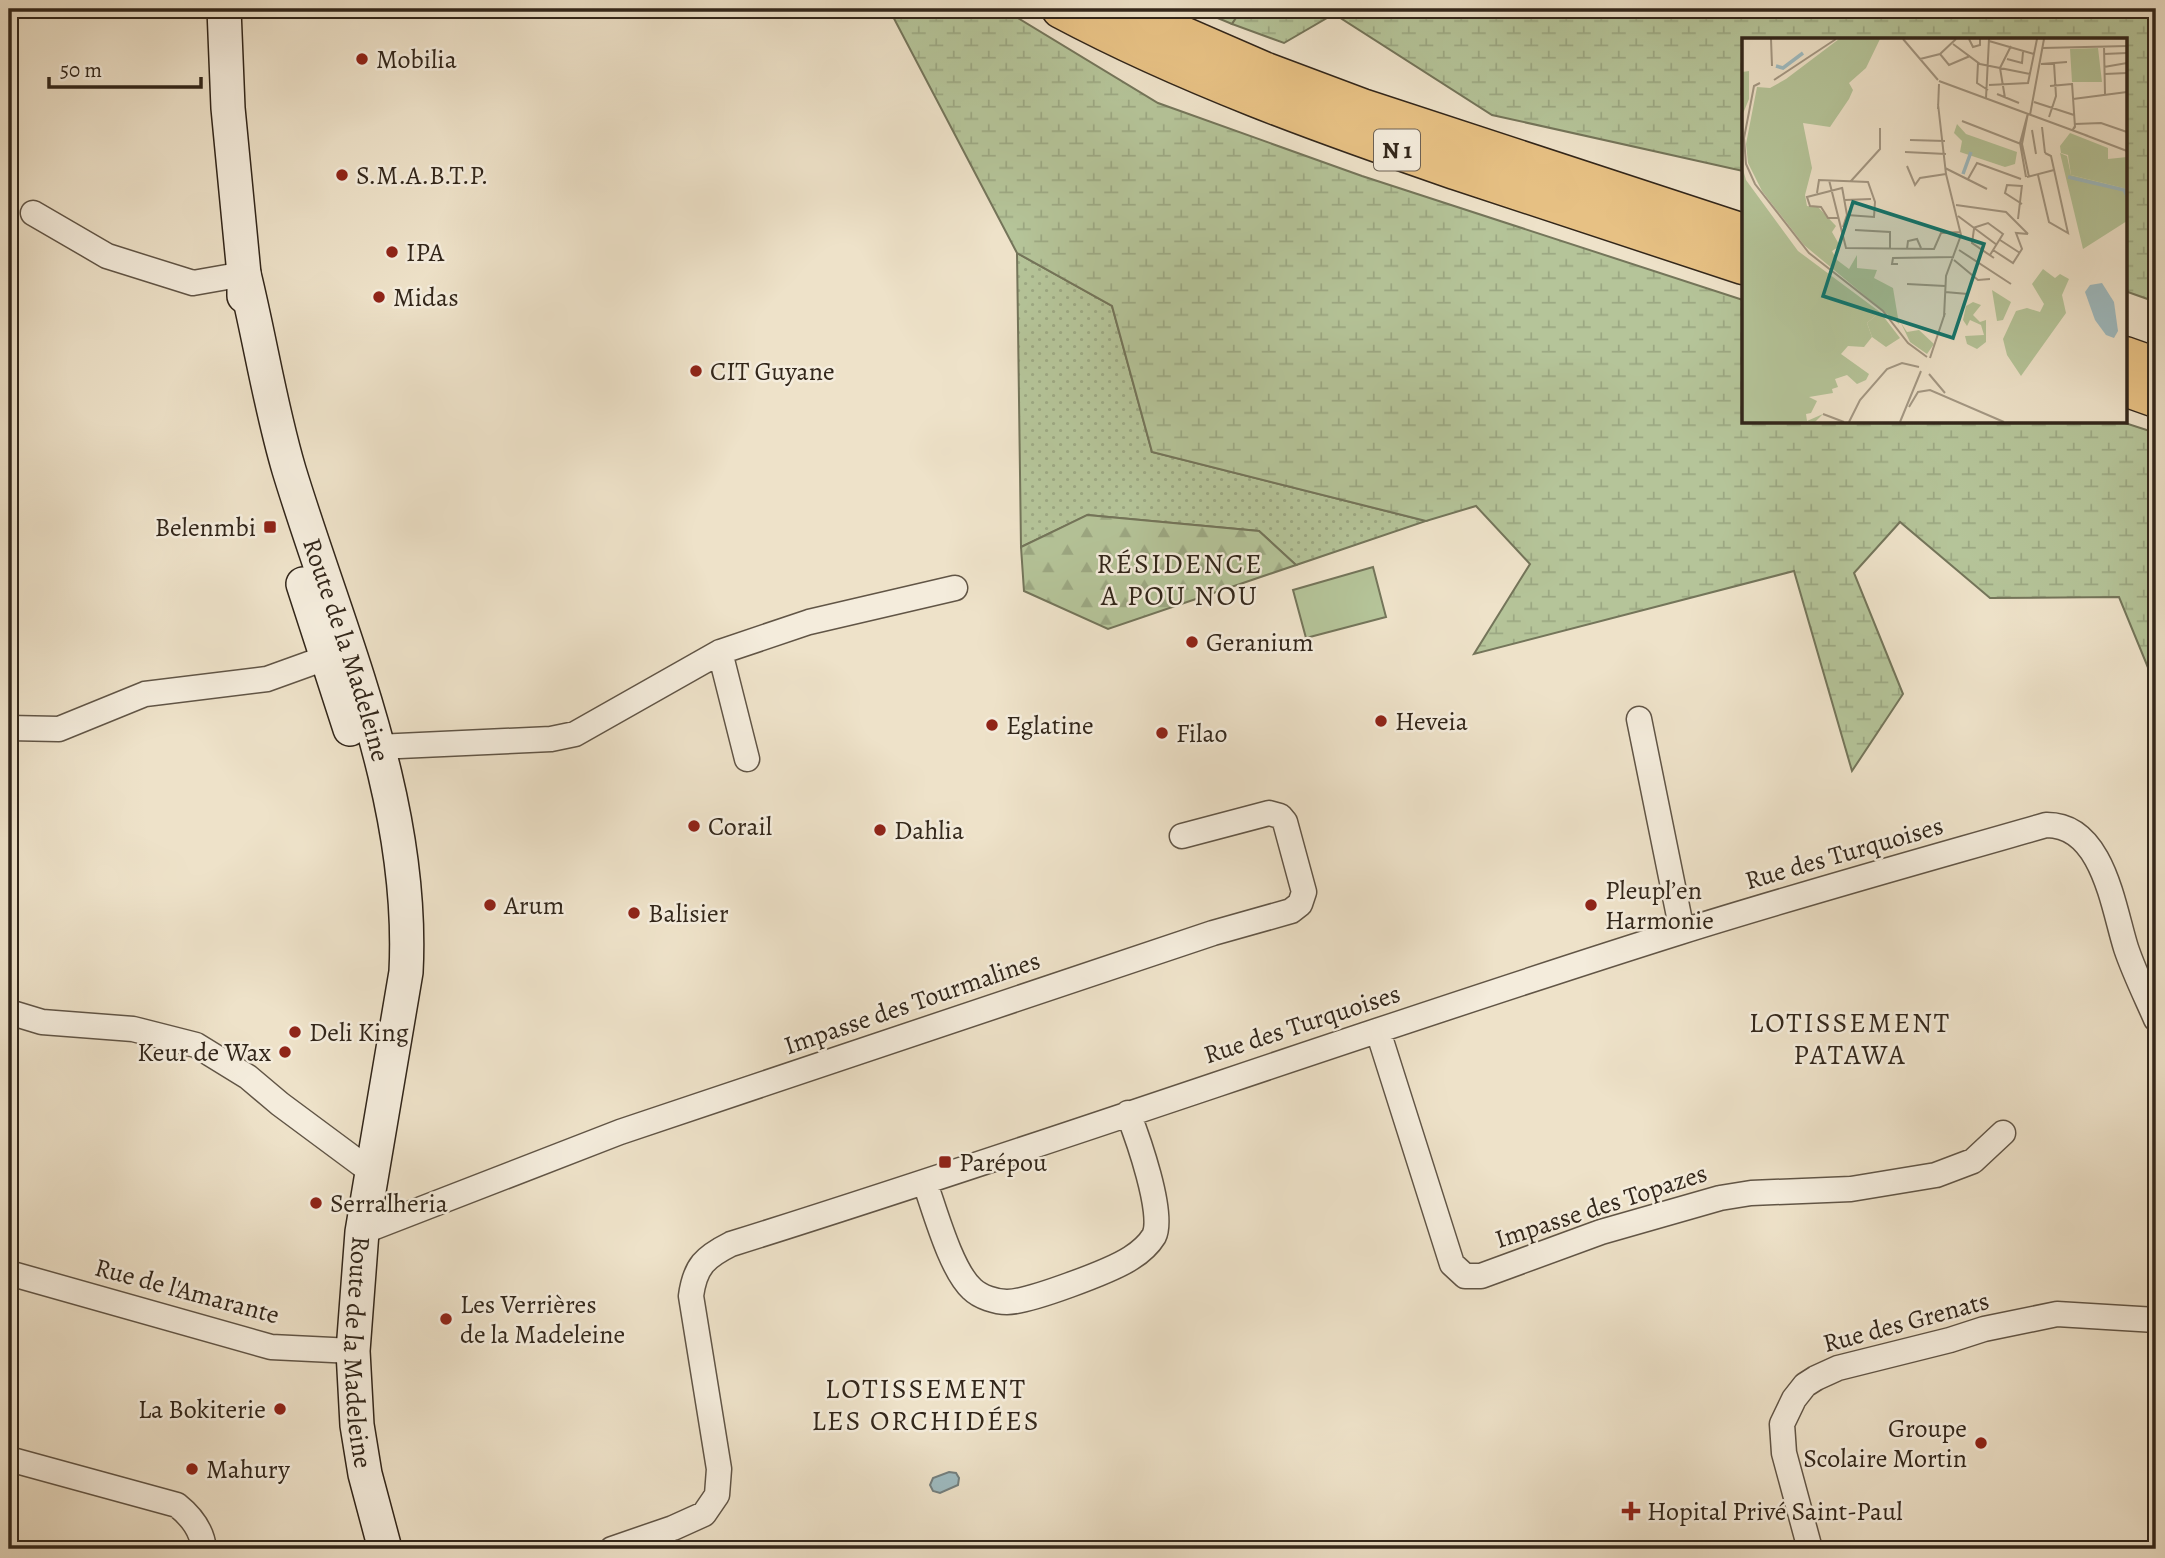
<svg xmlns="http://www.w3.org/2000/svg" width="2165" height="1558" font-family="Alegreya,serif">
<defs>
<pattern id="grass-dots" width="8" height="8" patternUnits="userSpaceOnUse" patternTransform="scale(1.75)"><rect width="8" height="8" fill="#b5c499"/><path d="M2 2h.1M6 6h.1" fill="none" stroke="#9ca883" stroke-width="1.8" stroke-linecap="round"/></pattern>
<pattern id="forest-firs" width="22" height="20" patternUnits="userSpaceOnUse" patternTransform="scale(1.75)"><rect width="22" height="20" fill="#b5c499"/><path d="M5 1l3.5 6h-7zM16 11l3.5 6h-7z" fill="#9ca883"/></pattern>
<pattern id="wetland-marsh" width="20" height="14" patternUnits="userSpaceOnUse" patternTransform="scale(1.75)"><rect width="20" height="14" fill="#b5c499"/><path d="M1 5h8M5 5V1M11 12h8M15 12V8" fill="none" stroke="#9ca883"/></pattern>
</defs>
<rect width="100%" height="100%" fill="#eee2c9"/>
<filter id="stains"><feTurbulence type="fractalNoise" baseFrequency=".00286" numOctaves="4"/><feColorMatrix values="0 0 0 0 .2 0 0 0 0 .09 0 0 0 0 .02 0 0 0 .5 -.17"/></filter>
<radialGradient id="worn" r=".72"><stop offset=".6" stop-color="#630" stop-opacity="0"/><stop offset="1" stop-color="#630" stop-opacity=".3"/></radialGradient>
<path fill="url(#grass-dots)" stroke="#74755a" stroke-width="2" d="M1196,9H1242L1232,24Z
M1017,253L1112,306L1152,452L1426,521L1296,565L1259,531L1088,515L1021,547Z"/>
<path fill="url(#forest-firs)" stroke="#74755a" stroke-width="2" d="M1087,515L1259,531L1296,565L1108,629L1024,591L1021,547Z"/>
<path fill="url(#wetland-marsh)" stroke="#74755a" stroke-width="2" d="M889,9H1003L1158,103L1362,176L1743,300V422H2122L2156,433V687L2119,597L1990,598L1900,522L1854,573L1903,694L1852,771L1794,571L1474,654L1530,564L1476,506L1426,521L1152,452L1112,306L1017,253Z
M1242,9H2156V302L2125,291V40H1743V171L1492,115L1334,14L1284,43L1232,24Z"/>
<path fill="#b5c499" stroke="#74755a" stroke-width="2" d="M1373,567L1386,617L1306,638L1293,590Z"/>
<path fill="#9ebbc1" stroke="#737f7e" stroke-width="2" d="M949,1472L956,1473L959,1478L958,1485L940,1493L933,1491L930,1485L933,1478Z"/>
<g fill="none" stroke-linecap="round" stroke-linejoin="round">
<defs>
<path id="street" d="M33,213L107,256L193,283L244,274
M720,652L747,759
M1639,719L1682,931
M9,728L59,729L145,694L267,679L342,652
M377,747L551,739L575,734L720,652L809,622L955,588
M9,1012L42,1022L133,1029L196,1045L248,1077L280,1104L373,1173
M1378,1031L1452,1264L1465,1276H1481L1601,1232L1720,1198L1751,1193L1851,1189L1936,1175L1973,1161L2003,1133
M925,1183C935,1211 951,1270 972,1289C980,1297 996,1302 1007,1302C1029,1302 1111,1271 1131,1258C1139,1253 1149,1244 1154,1236C1165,1214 1137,1136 1128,1113
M362,1232L620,1132L1213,933L1291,911L1300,904L1304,892L1285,822L1280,816L1269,813L1182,836
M9,1273L271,1347L353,1351
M9,1459L177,1505C192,1517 202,1530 204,1549
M612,1549L673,1528L704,1514L717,1495L719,1469L691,1296C695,1266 705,1257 731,1244C1048,1145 1362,1032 1680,932C1801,894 1924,860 2046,825C2103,824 2113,907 2126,948C2134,972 2146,996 2156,1019
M1810,1549L1784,1453L1782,1424L1794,1399L1805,1385L1816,1378L1838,1368L1950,1340L1984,1329L2057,1314L2156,1320"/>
<g id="secondary">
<path d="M224,9L228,108L244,274V296"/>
<path id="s1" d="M244,274C260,339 270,406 289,470C339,634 415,797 406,972L362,1232L353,1351L357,1425L365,1474L385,1549"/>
<path d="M303,584L350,729"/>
</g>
<path id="primary" d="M1061,9C1187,76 1321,124 1455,170C1551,202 1647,234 1743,265
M1121,9L1266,72L1362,108L1743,233
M2125,356L2156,367
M2125,387L2156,398"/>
</defs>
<use href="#street" stroke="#615546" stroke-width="27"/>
<use href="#secondary" stroke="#32261a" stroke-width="36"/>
<use href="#primary" stroke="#32261a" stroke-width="41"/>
<use href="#street" stroke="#f4ecdc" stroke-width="24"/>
<use href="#secondary" stroke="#f4ecdc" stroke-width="33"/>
<use href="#primary" stroke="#e7c184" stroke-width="38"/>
</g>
<g fill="#8f2418" stroke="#f4ecdc" stroke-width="2.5">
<circle cx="362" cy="59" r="7"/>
<circle cx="342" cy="175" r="7"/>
<circle cx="392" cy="252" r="7"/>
<circle cx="379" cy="297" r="7"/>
<circle cx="696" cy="371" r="7"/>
<rect x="263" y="520" width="14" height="14" rx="3.5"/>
<circle cx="1192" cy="642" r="7"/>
<circle cx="1381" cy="721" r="7"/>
<circle cx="992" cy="725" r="7"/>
<circle cx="1162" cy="733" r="7"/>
<circle cx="694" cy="826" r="7"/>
<circle cx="880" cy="830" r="7"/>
<circle cx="490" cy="905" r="7"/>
<circle cx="1591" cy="905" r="7"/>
<circle cx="634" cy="913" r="7"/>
<circle cx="295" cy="1032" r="7"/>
<circle cx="285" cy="1052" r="7"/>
<rect x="938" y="1155" width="14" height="14" rx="3.5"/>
<circle cx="316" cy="1203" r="7"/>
<circle cx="446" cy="1319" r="7"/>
<circle cx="280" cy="1409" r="7"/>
<circle cx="1981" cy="1443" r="7"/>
<circle cx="192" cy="1469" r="7"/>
<path d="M1627.5 1500.5h7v7h7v7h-7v7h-7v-7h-7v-7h7z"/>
</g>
<g text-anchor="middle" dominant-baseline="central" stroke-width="5" stroke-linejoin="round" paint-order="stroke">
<rect fill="#f4ecdc" stroke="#6c6154" stroke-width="2" x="1374" y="129.5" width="46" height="41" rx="5"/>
<g font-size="24" font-weight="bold" fill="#32261a">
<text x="1397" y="150">N 1</text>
</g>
<g font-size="26" fill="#32261a" stroke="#f4ecdc" text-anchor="start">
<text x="376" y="59">Mobilia</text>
<text x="356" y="175">S.M.A.B.T.P.</text>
<text x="406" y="252">IPA</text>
<text x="393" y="297">Midas</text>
<text x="710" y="371">CIT Guyane</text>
<text x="256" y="527" text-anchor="end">Belenmbi</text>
<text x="1206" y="642">Geranium</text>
<text x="1395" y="721">Heveia</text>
<text x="1006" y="725">Eglatine</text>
<text x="1176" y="733">Filao</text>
<text x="708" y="826">Corail</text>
<text x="894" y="830">Dahlia</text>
<text x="1605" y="890">Pleupl’en<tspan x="1605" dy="30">Harmonie</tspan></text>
<text x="504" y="905">Arum</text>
<text x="648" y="913">Balisier</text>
<text x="309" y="1032">Deli King</text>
<text x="271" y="1052" text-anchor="end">Keur de Wax</text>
<text x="959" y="1162">Parépou</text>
<text x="330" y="1203">Serralheria</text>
<text x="460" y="1304">Les Verrières<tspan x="460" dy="30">de la Madeleine</tspan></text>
<text x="266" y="1409" text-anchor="end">La Bokiterie</text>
<text x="1967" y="1428" text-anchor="end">Groupe<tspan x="1967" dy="30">Scolaire Mortin</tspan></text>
<text x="206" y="1469">Mahury</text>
<text x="1647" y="1511">Hopital Privé Saint-Paul</text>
</g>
<g font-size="26" fill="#32261a" stroke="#f4ecdc">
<text stroke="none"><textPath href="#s1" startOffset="390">Route de la Madeleine</textPath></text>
<text transform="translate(1844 853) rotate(-16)">Rue des Turquoises</text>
<text transform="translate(912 1003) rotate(-19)">Impasse des Tourmalines</text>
<text transform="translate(1302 1024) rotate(-18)">Rue des Turquoises</text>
<text transform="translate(1601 1206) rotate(-18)">Impasse des Topazes</text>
<text transform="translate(187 1291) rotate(15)">Rue de l'Amarante</text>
<text transform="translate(1906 1322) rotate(-15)">Rue des Grenats</text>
<text stroke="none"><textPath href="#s1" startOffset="1104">Route de la Madeleine</textPath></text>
</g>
<g font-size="28" letter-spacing="2" fill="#32261a" stroke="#f4ecdc">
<text x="1180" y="564">RÉSIDENCE<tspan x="1180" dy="32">A POU NOU</tspan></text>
<text x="1850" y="1023">LOTISSEMENT<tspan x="1850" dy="32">PATAWA</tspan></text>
<text x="926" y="1389">LOTISSEMENT<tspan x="926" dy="32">LES ORCHIDÉES</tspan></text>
</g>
</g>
<g transform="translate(1742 38)">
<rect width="385" height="385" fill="#eee2c9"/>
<path d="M356,10L360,44H330L328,11ZM318,115L325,118L329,137L385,151V183L341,211ZM138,274L158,300L144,309L130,299L125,285Z" fill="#b5c499"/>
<path d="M215,86L224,96L275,114L273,126L263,129L218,114L220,103L212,95ZM301,231L313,240L318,236L327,241L320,257L324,275L279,338L265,317L261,301L274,273L285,270L298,274L302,266L290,246ZM250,252L269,264L261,282L255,283ZM231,264L239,267L231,277L238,284L244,282V304L235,311L225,306L223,298L242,297L239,287L228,282L225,288L221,282L224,268ZM159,285L165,294L177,292L192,306L185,316L168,304Z" fill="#b5c499"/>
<path d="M97,1H138L124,30L107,45L111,52L107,61L88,89L61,85L70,130L63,157L65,168L76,169L94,188L90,194L98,208L90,213L95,222L107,231L115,217V230L135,232L132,240L151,250L157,286L62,207L20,153L6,125L4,106L15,49L28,50L44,41ZM7,33V61L0,78V34ZM0,128L4,142L56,213L138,274L125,285L130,299L122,309L106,308L99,316L127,336L124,342L115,346L105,337L93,341L96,349L90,351L91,355L67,359L75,363L69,375L64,376L65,383L81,376L73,384H0Z" fill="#b5c499"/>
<path d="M328,95L366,110V121L385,119V151L329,137L326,117L319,115L318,108Z" fill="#b5c499"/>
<path d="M360,245L372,264L376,293L372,300L364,297L353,282L343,254L348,247Z" fill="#9ebbc1"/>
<path fill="none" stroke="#9ebbc1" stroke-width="3.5" d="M34,28L41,30L61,15M221,136L229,114M326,139L382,152L385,158"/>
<path fill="none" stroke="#a39783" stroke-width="2" d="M29,1L30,28M161,1L196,42M227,1L231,9L238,7V1M247,3L292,16M211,6L238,26L288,36M362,8L363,56M301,10L385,8M198,16L207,27L228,18M362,16L385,15M178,21L198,16L214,1M265,21L280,25L281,14M236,25L235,45L246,52M299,26L325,24M362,29L385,25M363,36L385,35M32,42L94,1M197,43L346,98M18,45L12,48L2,100L4,126L13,146L67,215L141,273L166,305L185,319M330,45L333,89L330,93L333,88M247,47L286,45L295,1M308,48L330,46M255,56L277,65M244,60L247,1M263,60L258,30L269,8M331,61L385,54M292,64L332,77M196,66L204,136L219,197L204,238L202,279M196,71L197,46M288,77L302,1M307,79L314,58L312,25M220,83L279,106M333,86L359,85L385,94M300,89L303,115M290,92L294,116M343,97L385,113M168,102L203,103M163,114L204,116M165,128L173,147L178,140L204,136M203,130L245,151M296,137L307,184L326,195L309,118L303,115M284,139L278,105L286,75L280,106L287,139M285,139L312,132M226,141L235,125L279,141M87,142L104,210L192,211L199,195L218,194M109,143L138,111V90M100,149L105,177L101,189M75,155L77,142L126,144L133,164L132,179L105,177M103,162L129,161M280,166L263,155L265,147L280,148M214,167L264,174L286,196M216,178L255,207M96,180H86L79,169L68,168L65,159L100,150M276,181L280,147M231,190L246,185L261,196L248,217M232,191L230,205L252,220M113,192L148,194V211M258,202L278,215M165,211L166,203L175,201L179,210M217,212L269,246M251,212L271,225L280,211L274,195L286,196M212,222L236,242L248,241M156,226H150L151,220L212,219M165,246L203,248M203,254L226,256M188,320L203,275M187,336L203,355M167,369L176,354L188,352L262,384M81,376L102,384M107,384L118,362L145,331L160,325L177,329M158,384L179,333"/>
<path fill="#0f766e" fill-opacity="0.15" stroke="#0f766e" stroke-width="3.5" d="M111,164L242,206L211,300L81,258Z"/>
<rect width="385" height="385" fill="none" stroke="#32261a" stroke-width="3.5"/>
</g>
<rect width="2165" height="1558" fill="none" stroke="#eee2c9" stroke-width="35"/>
<rect x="10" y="10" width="2144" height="1537" fill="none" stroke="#32261a" stroke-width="3.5"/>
<rect x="18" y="18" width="2130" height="1523" fill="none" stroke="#32261a" stroke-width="2"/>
<path d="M49 77v10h152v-10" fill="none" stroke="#32261a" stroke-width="3.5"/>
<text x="60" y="77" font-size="21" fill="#32261a" stroke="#f4ecdc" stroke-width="5" paint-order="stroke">50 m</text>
<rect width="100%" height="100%" filter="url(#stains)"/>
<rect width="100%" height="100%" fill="url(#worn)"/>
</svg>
